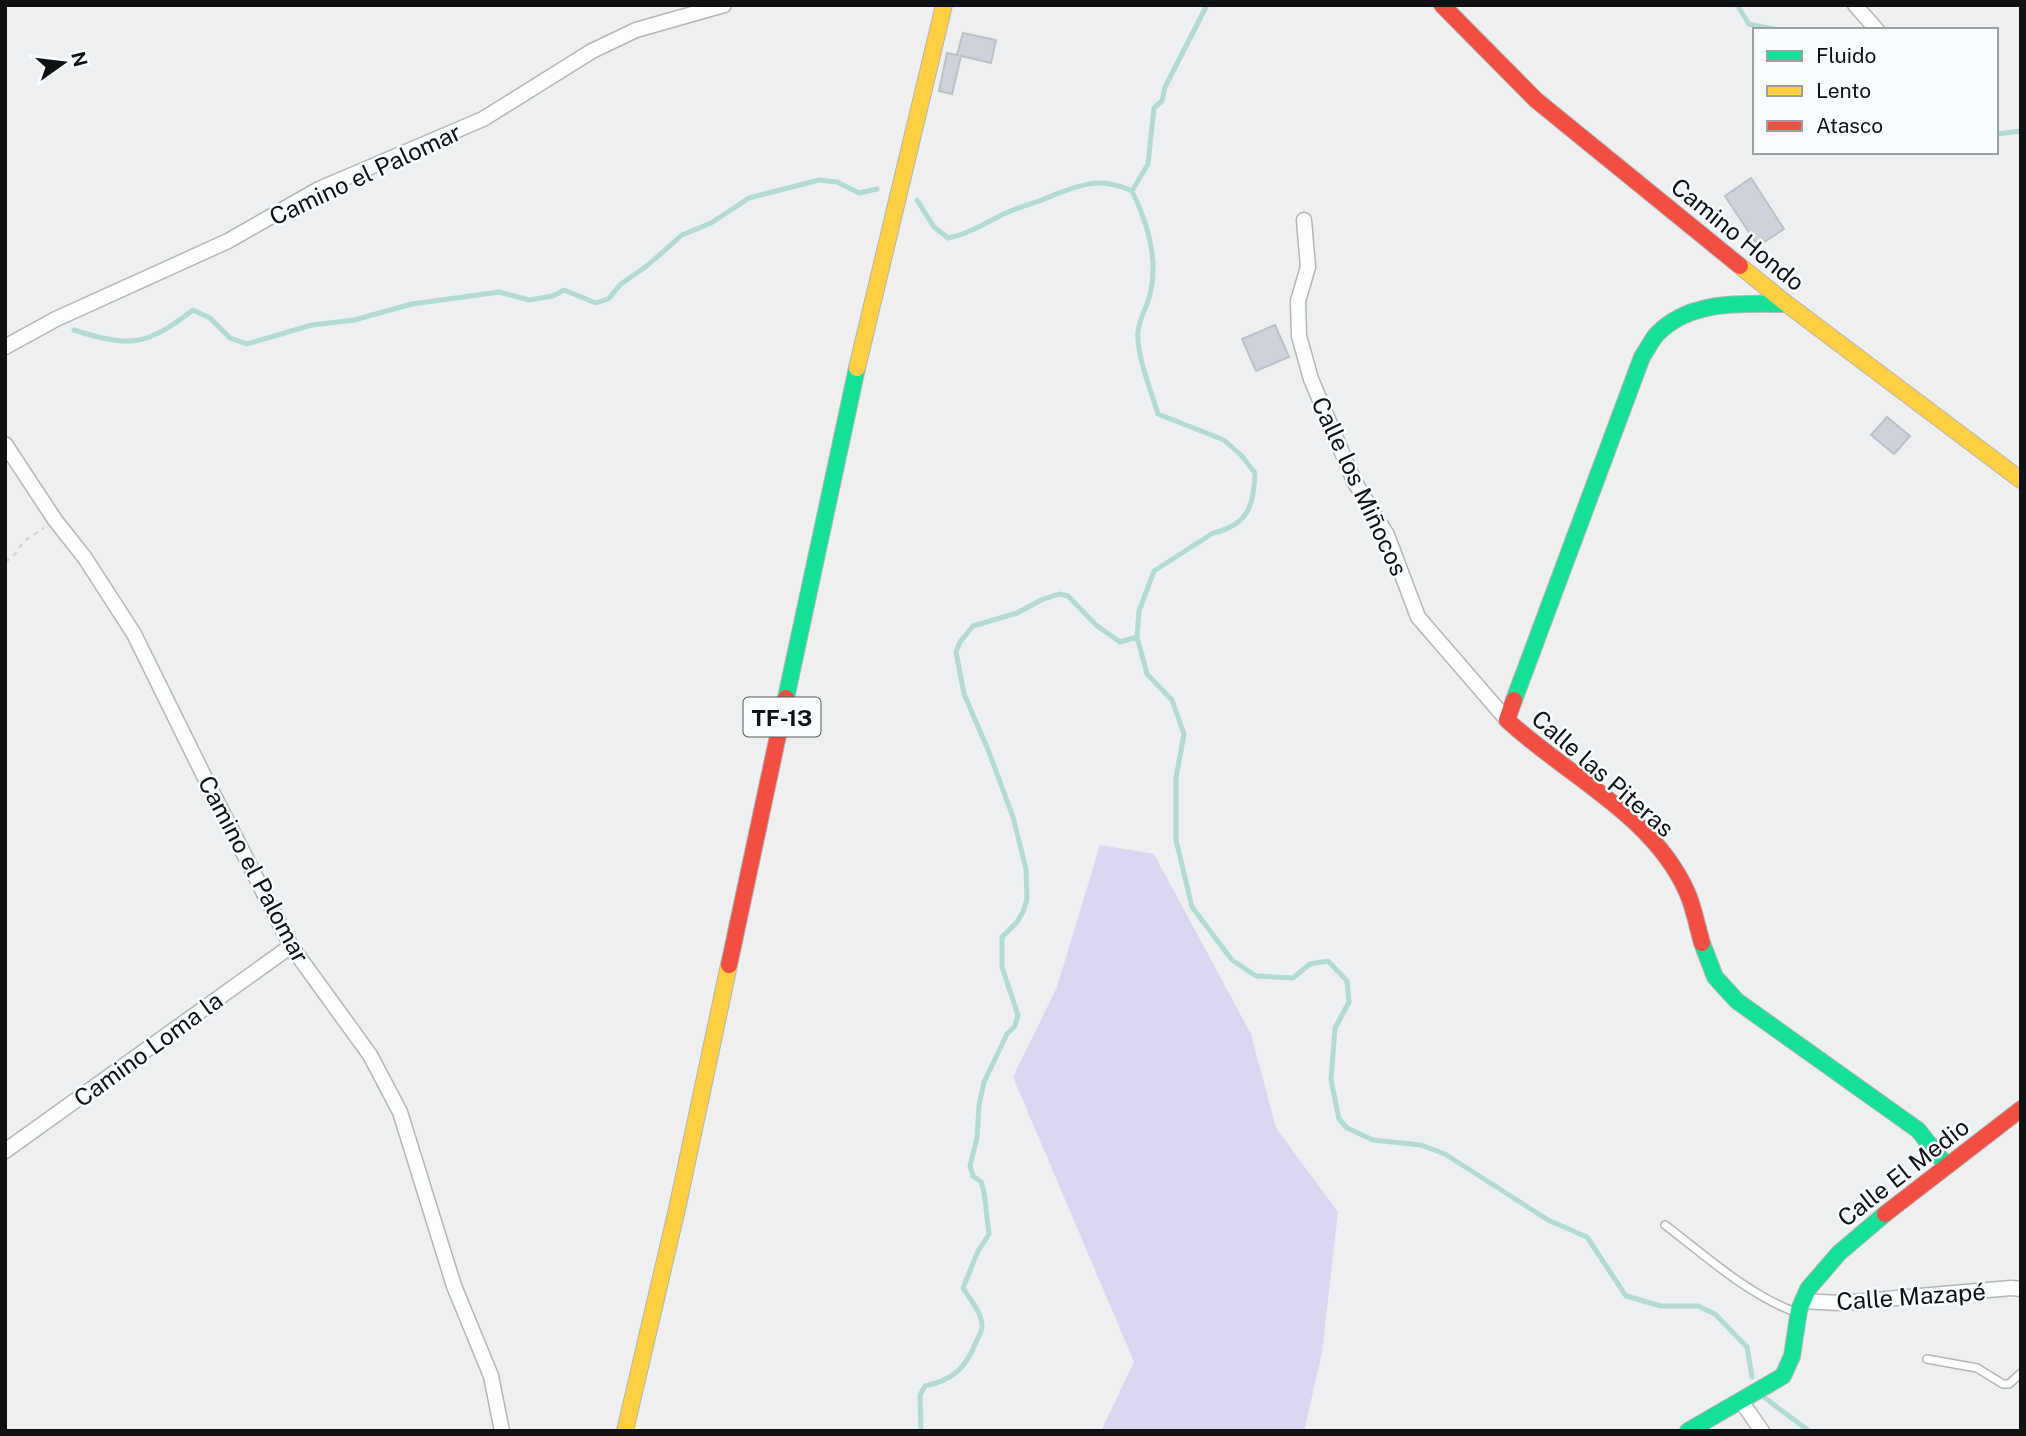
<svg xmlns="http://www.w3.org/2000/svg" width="2026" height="1436" font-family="'Public Sans',sans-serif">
<rect width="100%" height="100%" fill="#edeff1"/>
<path fill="#dad8f0" d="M1100,845L1154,854L1251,1034L1276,1128L1338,1212L1322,1353L1304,1431H1101L1134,1362L1013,1077L1057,987Z"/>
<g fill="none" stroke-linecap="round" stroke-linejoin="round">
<path stroke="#b4dad4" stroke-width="5" d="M1207,5L1165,87L1162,101L1154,108L1148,164L1132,191C1146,220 1158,257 1151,290C1149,304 1140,316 1138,331C1136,355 1151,390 1158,414L1224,440L1241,455L1255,473C1254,506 1248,525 1213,533L1154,571L1139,611L1137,637L1147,674L1172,700L1184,734L1176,778V840L1192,907L1232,960L1256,976L1293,978L1310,964L1328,961L1347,981L1349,1002L1335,1028L1331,1080L1339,1119L1347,1128L1373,1140L1421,1145L1445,1154L1548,1220L1587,1237L1626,1296L1661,1306H1698L1715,1314L1747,1347L1752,1377
M1737,5L1749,24L1778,30
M1996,134L2021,131
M917,200L934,227L948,238C970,234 988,221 1008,212C1019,207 1032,204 1044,199C1077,186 1098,175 1132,191
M74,330C131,348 146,346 193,310L210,318L230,338L247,344L312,325L354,320L412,304L499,292L529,300L553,296L564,290L596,303L608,299L621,284L648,265L682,235L711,223L749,198L819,180L837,182L859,193L877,189
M1765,1398L1809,1431
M921,1431L920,1395L925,1386C953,1380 966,1368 976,1342C978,1338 982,1331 982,1327C983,1314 969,1298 963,1288L978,1251L989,1234L984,1192L981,1182L973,1176L970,1166L977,1138L979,1105L984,1082L1007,1034L1015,1026L1018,1015L1002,967V937L1017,922L1023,912L1027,899L1026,869L1013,817L989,752L964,694L956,652L960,642L973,626L1017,613L1041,600L1059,594L1068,596L1096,625L1120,642L1137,637"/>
</g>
<path fill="#cdd2da" stroke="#bec0c2" stroke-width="2" d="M963,33L996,40L991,63L961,56L952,94L939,91L947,53L957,55Z
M1751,178L1784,229L1758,246L1725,196Z
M1275,325L1289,357L1256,371L1242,339Z
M1887,417L1910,436L1894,454L1871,435Z"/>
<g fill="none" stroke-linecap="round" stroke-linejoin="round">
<defs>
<path id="lane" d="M1665,1225C1706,1256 1747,1294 1795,1312
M1927,1359L1977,1368L2003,1384H2009L2021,1373"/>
<path id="street" d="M1855,5L1877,30
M1304,220L1308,267L1298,301L1299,336L1311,379L1354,481L1387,535L1418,617L1507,720
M5,347L56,319L228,241L319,189L483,119L592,51L636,30L724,5
M5,444L55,520L85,558L134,634L206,780L291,946L370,1055L400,1112L454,1286L491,1376L502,1431
M5,1151L291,946
M1802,1301L1840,1303L2011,1288L2021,1289
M1741,1401L1762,1431"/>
<path id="fast" d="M786,698L857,368
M1514,700L1642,357C1647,350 1651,341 1657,334C1691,299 1743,304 1787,304
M1702,943L1715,977L1737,1001L1918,1130L1946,1165
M1688,1431L1783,1376L1792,1356L1799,1310L1808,1289L1839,1253L1885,1214"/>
<path id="slow" d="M1740,266L1787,304L2021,480
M857,368L944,5
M625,1431L677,1209L729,965"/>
<path id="jam" d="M1442,5L1536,100L1740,266
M1514,700L1507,720C1566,775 1653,815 1687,892C1694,908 1697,926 1702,943
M729,965L786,698
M1885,1214L2021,1109"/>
</defs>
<use href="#lane" stroke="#b4b6b7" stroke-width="10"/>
<use href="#street" stroke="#b4b6b7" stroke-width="17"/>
<use href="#fast" stroke="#b4b6b7" stroke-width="18"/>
<use href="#slow" stroke="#b4b6b7" stroke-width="18"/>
<use href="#jam" stroke="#b4b6b7" stroke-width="18"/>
<path stroke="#d3d3d3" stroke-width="2.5" stroke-dasharray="5 5" stroke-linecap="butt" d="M5,561L12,558L24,541L44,528"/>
<use href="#lane" stroke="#fcfdfd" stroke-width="7"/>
<use href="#street" stroke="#fcfdfd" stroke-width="14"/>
<use href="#fast" stroke="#16e098" stroke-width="16"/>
<use href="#slow" stroke="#ffcf43" stroke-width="16"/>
<use href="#jam" stroke="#f24e42" stroke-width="16"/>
</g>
<g text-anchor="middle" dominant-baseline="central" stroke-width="5" stroke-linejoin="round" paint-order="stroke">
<rect fill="#fafdff" stroke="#565859" stroke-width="2" x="743.5" y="697.5" width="77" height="39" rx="5"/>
<g font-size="23" font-weight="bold" fill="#0f1112">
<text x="782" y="717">TF-13</text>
</g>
<g font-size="24" fill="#0f1112" stroke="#fafdff">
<text transform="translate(365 174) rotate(-25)">Camino el Palomar</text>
<text transform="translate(1738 234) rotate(39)">Camino Hondo</text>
<text transform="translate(1360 486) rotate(65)">Calle los Miñocos</text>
<text transform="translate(1603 773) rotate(41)">Calle las Piteras</text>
<text transform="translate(254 869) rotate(62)">Camino el Palomar</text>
<text transform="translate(148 1049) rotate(-36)">Camino Loma la</text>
<text transform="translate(1903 1172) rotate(-38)">Calle El Medio</text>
<text transform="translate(1911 1296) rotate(-4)">Calle Mazapé</text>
</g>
</g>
<rect width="2026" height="1436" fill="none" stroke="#0f1112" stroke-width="14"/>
<rect x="1753" y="28" width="245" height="126" fill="#fafdff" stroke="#9c9fa0" stroke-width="2"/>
<rect x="1767" y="51" width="35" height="10" fill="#16e098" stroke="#9c9fa0" stroke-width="2"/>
<text x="1816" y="63" font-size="21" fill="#0f1112">Fluido</text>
<rect x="1767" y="86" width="35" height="10" fill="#ffcf43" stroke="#9c9fa0" stroke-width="2"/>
<text x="1816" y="98" font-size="21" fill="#0f1112">Lento</text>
<rect x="1767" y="121" width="35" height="10" fill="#f24e42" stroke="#9c9fa0" stroke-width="2"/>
<text x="1816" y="133" font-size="21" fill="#0f1112">Atasco</text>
<g transform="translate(63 63) rotate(76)" stroke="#fafdff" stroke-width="5" paint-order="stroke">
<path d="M0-5L12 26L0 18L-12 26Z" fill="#0f1112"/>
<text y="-10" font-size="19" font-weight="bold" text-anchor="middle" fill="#0f1112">N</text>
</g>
</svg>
